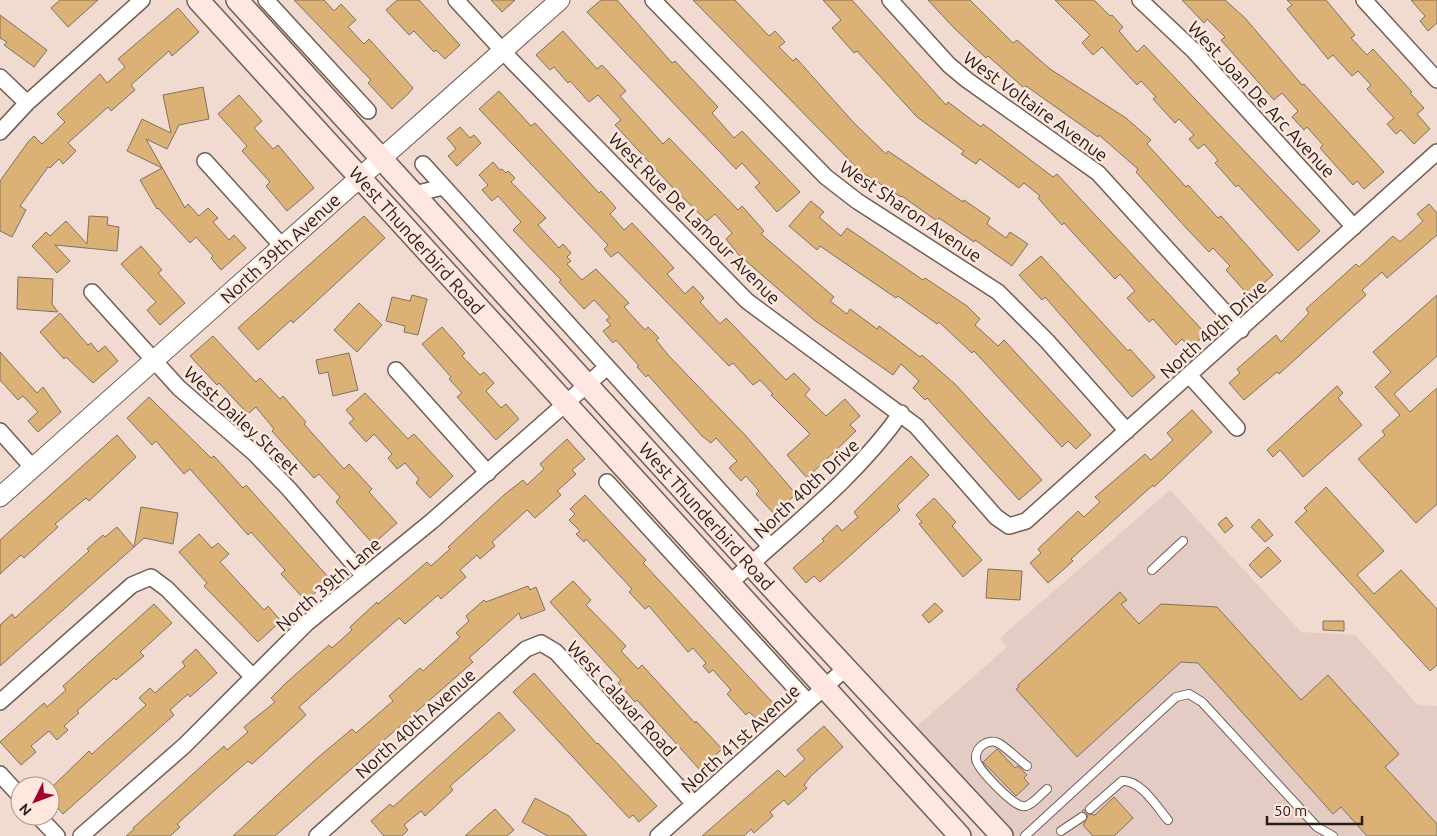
<svg xmlns="http://www.w3.org/2000/svg" width="1437" height="836" font-family="Ubuntu,sans-serif">
<rect width="100%" height="100%" fill="#f1dacf"/>
<path fill="#e4cbc4" d="M1170,490L1301,632L1355,635L1418,705L1437,706V836H1015L914,729L1007,647L1000,638Z"/>
<path fill="#dbb176" stroke="#7e7261" d="M60,0H98L68,27L51,8Z
M294,0H324L334,11L341,4L356,20L348,27L364,44L369,39L379,50L413,88L409,93L392,109L368,83L371,80Z
M397,0H419L460,45L445,59L436,50L434,52L414,31L409,35L386,10Z
M491,0H515L502,12Z
M601,0H617L672,63L675,61L718,107L712,113L734,138L742,131L800,192L777,212L755,187L760,183L742,163L736,169L587,12Z
M693,0H735L769,36L775,31L785,42L779,47L793,61L796,58L854,123L886,154L888,151L963,202L964,200L990,218L987,224L1006,238L1010,232L1028,244L1012,266L975,240L974,242L939,218L937,221L902,196L901,197L860,171Z
M823,0H852L946,105L948,102L981,127L983,124L1053,177L1057,174L1206,334L1190,348L1182,339L1176,345L1153,319L1149,322L1127,298L1135,291L1120,274L1115,279L1064,223L1062,225L1038,198L1040,196L1024,183L1019,188L980,159L976,164L961,154L964,151L917,117L857,51L854,53L832,28L841,20Z
M928,0H970L1013,43L1017,40L1050,69L1126,118L1151,140L1147,144L1186,187L1188,185L1218,218L1221,216L1273,275L1249,296L1226,270L1230,266L1213,248L1209,252L1188,230L1136,172L1138,169L1099,135L1098,137L1026,86L1024,88L988,56L986,58L954,28Z
M1055,0H1094L1110,16L1112,15L1123,27L1119,31L1137,52L1144,45L1320,231L1298,251L1238,185L1236,187L1215,163L1218,160L1204,144L1198,149L1189,139L1194,135L1179,119L1175,123L1153,99L1156,97L1141,81L1137,85L1102,47L1093,55L1082,43L1090,35Z
M1182,0H1225L1245,18L1302,85L1304,84L1384,172L1364,189L1357,181L1353,185L1320,148L1323,145L1307,127L1304,130L1292,117L1298,111L1282,93L1274,100L1221,40L1225,37L1207,19L1204,23Z
M1287,0H1326L1355,35L1351,38L1367,55L1373,49L1412,92L1410,93L1424,108L1417,114L1430,129L1414,144L1401,130L1396,134L1387,124L1394,118L1367,89L1371,85L1358,71L1352,76L1333,55L1328,59L1287,9L1292,5Z
M1411,0H1437V23L1428,31L1420,21L1425,16Z
M178,8L199,32L172,56L169,51L131,85L135,90L111,111L108,107L68,143L76,151L63,164L59,159L50,168L48,167L20,206L26,210L12,237L0,231V181L28,142L34,136L42,144L65,122L57,114L100,74L107,83L125,67L118,59Z
M0,15L47,50L34,67L4,45L7,42L0,38Z
M563,31L597,69L602,65L626,91L620,96L663,144L669,138L738,210L742,206L764,231L761,234L834,297L830,301L847,314L850,309L877,329L879,326L920,357L922,355L956,385L1042,480L1019,500L927,398L925,400L913,388L919,381L901,364L893,375L814,320L739,255L726,239L732,233L715,214L707,221L672,187L615,125L621,120L598,95L589,102L570,81L568,83L554,67L550,70L536,55Z
M203,87L209,119L179,125L167,149L146,139L185,208L188,204L199,216L208,208L218,218L213,222L229,240L234,235L246,248L221,270L211,258L213,256L196,237L190,243L158,208L157,209L140,180L162,168L127,151L142,119L171,133L163,95Z
M499,91L531,126L535,123L599,193L601,191L616,208L610,214L624,230L632,223L664,257L674,268L667,274L685,294L693,286L704,298L700,302L720,324L726,318L786,380L794,373L810,389L805,395L826,416L845,399L860,416L850,425L856,431L807,478L787,455L810,434L771,395L773,394L760,380L753,385L733,363L729,366L618,252L611,257L604,249L608,245L479,109Z
M239,95L262,121L254,128L273,149L278,145L314,188L287,211L266,186L270,182L242,151L247,146L218,114Z
M460,127L470,138L474,135L481,143L457,166L448,156L456,149L447,138Z
M493,162L500,170L502,169L506,173L508,171L515,178L511,182L546,218L538,225L559,248L563,244L571,253L567,257L571,261L567,264L582,280L596,269L629,303L624,307L645,330L648,327L659,338L656,340L669,356L745,435L796,494L774,514L756,494L759,491L746,476L741,481L729,468L737,461L716,438L711,443L702,436L648,375L646,377L637,367L639,366L616,340L613,343L603,331L611,325L606,320L610,317L594,300L584,309L559,282L561,280L513,230L521,222L498,196L492,201L482,190L488,185L479,175Z
M811,201L824,212L819,217L841,236L847,228L923,280L925,278L967,306L980,319L975,325L998,346L1004,340L1091,435L1076,449L1068,441L1062,447L974,351L972,353L939,322L937,324L898,296L896,298L820,246L817,250L789,226Z
M1429,204L1437,213V235L1387,278L1382,272L1362,290L1366,295L1279,374L1277,372L1244,400L1229,383L1240,373L1237,369L1276,335L1281,342L1309,313L1306,309L1356,264L1359,267L1393,236L1400,242L1423,221L1417,214Z
M89,216L108,217L107,225L119,227L117,251L55,245L70,261L57,273L32,246L46,232L50,236L66,221L87,244Z
M364,216L385,238L293,323L291,320L258,350L238,328Z
M141,246L162,270L158,273L185,303L160,325L147,310L156,302L121,264Z
M1041,256L1128,351L1130,349L1155,377L1132,397L1045,297L1042,300L1019,275Z
M18,277L53,279L52,304L58,312L17,309Z
M412,295L427,299L418,335L404,332L405,326L386,321L392,297L410,301Z
M1437,295V356L1394,394L1410,412L1437,388V504L1416,523L1358,459L1385,435L1382,431L1400,415L1375,387L1391,372L1373,352Z
M359,303L382,325L357,352L334,330Z
M60,313L88,345L91,343L98,352L105,346L118,361L93,383L66,357L64,359L40,332Z
M442,327L465,353L462,356L480,375L484,372L494,383L486,391L501,408L506,404L519,419L496,440L457,397L462,393L449,379L451,377L422,344Z
M213,336L256,382L260,378L280,399L283,396L306,422L304,424L344,469L349,464L372,489L369,492L397,523L373,544L336,502L340,497L319,474L314,478L272,431L274,429L256,407L248,414L219,383L217,385L190,356Z
M0,352L37,393L43,387L61,412L38,432L28,421L38,412L23,396L18,400L0,380Z
M349,353L358,390L333,396L328,372L319,374L316,360Z
M1337,386L1343,393L1338,398L1362,425L1303,477L1280,450L1273,457L1267,450Z
M365,393L408,439L414,434L453,476L430,498L416,483L419,479L405,463L397,469L388,458L392,454L374,434L366,442L349,423L354,419L346,410Z
M149,397L211,458L214,456L243,488L246,485L330,579L306,601L281,574L285,570L251,532L248,535L190,469L184,474L156,441L152,445L127,418Z
M1192,410L1212,432L1154,487L1153,485L1071,559L1073,561L1048,583L1030,563L1041,553L1038,549L1078,511L1084,517L1100,502L1095,497L1145,454L1151,460L1173,440L1167,433Z
M117,435L136,457L89,501L86,498L55,524L58,527L24,558L21,555L0,574V540Z
M567,439L585,459L572,470L576,474L557,491L561,495L535,518L527,510L492,542L495,546L480,559L477,555L460,570L466,577L441,599L438,595L405,624L399,618L299,707L306,715L252,764L248,761L215,790L177,824L180,827L170,836H126L134,829L133,828L224,746L227,750L248,732L244,727L275,702L271,698L287,682L329,645L332,648L352,630L350,627L377,602L378,604L427,562L431,566L450,549L448,547L505,494L523,480L527,485L544,469L540,464Z
M911,456L929,475L897,506L900,510L843,562L820,582L814,576L806,583L793,568L824,541L822,539L837,525L842,531L858,517L854,512Z
M1326,487L1384,551L1357,575L1374,594L1401,570L1437,609V665L1430,671L1295,522L1307,511L1304,508Z
M585,495L646,560L643,563L774,704L757,719L749,712L746,715L727,694L731,690L713,670L709,673L703,666L706,663L693,648L688,652L649,606L645,609L629,592L632,589L586,539L584,542L576,534L580,531L569,520L575,514L570,509Z
M934,498L956,522L952,526L982,560L963,577L919,524L922,522L916,515Z
M141,507L178,513L173,544L144,538L134,547Z
M1226,517L1233,526L1225,533L1218,524Z
M1259,519L1273,535L1265,542L1251,527Z
M117,527L134,547L0,666V625L12,614L15,618L89,551L87,549L103,535L105,537Z
M199,534L212,548L218,543L229,554L220,562L264,610L268,606L281,621L258,642L204,586L207,583L179,552Z
M1268,547L1281,561L1261,578L1249,565Z
M988,569L1022,571L1020,600L986,598Z
M573,581L591,600L586,605L626,646L621,651L638,669L642,665L695,723L696,721L722,749L700,770L637,700L635,702L618,683L621,680L550,602Z
M528,586L530,590L536,587L545,610L521,619L519,613L469,658L473,662L275,836H233L315,760L352,729L356,733L393,701L389,696L420,668L423,671L460,637L456,633L469,621L466,616L484,600L486,602Z
M1120,592L1127,600L1121,604L1139,624L1161,604L1217,607L1301,700L1328,675L1399,754L1385,767L1437,824V836H1367L1341,807L1333,814L1198,663L1181,662L1077,757L1016,689L1019,687L1018,685Z
M935,603L943,611L929,623L922,615Z
M154,604L172,623L140,652L144,656L116,680L114,678L77,711L79,713L64,726L68,730L57,740L49,731L31,746L36,752L21,765L0,742L44,703L47,707L66,690L63,686Z
M1323,621H1344V631L1323,630Z
M196,649L217,673L190,697L188,694L170,710L174,715L63,814L50,799V789L89,751L92,754L146,705L139,698L150,688L155,693L185,666L182,662Z
M534,673L597,744L598,743L657,806L639,822L633,815L629,818L513,692Z
M499,712L515,730L450,786L453,790L425,816L421,811L404,825L408,830L402,836H384L371,821L390,804L393,807Z
M824,726L843,747L811,776L804,785L807,788L788,805L784,800L770,812L773,816L754,833L751,829L744,836H702L778,770L785,777L805,759L797,750Z
M997,749L1015,768L1018,766L1027,775L1024,778L1029,784L1016,796L983,762Z
M1114,797L1133,818L1114,836H1093L1083,825L1088,816L1082,811L1084,809L1088,814L1095,815Z
M535,798L569,816L587,836H548L522,822Z
M495,809L514,830L507,836H465Z"/>
<g fill="none" stroke-linecap="round" stroke-linejoin="round">
<defs>
<path id="service" d="M1152,570L1183,541
M1027,766C1018,759 1009,750 1000,744C989,737 975,747 976,759C977,769 1012,804 1022,806C1030,808 1041,794 1047,789
M1090,809L1122,781C1140,779 1157,807 1168,820
M1061,831L1082,817
M1025,836L1176,697L1189,694L1202,702L1317,827L1333,836"/>
<path id="minor" d="M266,0L368,111
M456,0L513,62L747,301L916,426L996,517L1009,526L1026,521L1437,152
M653,0L826,177L857,201L998,292L1047,341L1127,431
M890,0L949,65L967,80L1098,173L1241,330
M1140,0L1193,50L1354,227
M1364,0L1437,80
M0,77L27,103
M0,132L27,103L142,0
M205,161L282,246
M423,164L770,546
M414,194L443,187
M92,292L179,388L254,453L289,489L364,576
M396,370L488,473
M1189,375L1237,428
M0,431L33,468
M607,482L808,702
M729,584C788,529 855,479 901,413
M0,702L132,585L151,577L167,589L253,677
M0,774L20,796
M38,816L57,836
M81,836L184,746L307,623L432,521L607,367
M317,836L526,649L541,643L556,652L694,804
M658,836L846,668"/>
<path id="tertiary" d="M0,497L560,0"/>
<path id="secondary" d="M198,0L960,836
M237,0L804,623L1002,836"/>
</defs>
<use href="#service" stroke="#715e54" stroke-width="10"/>
<use href="#minor" stroke="#715e54" stroke-width="18"/>
<use href="#tertiary" stroke="#715e54" stroke-width="21"/>
<use href="#secondary" stroke="#715e54" stroke-width="24"/>
<use href="#service" stroke="#fff" stroke-width="8"/>
<use href="#minor" stroke="#fff" stroke-width="15"/>
<use href="#tertiary" stroke="#fff" stroke-width="19"/>
<use href="#secondary" stroke="#ffe6e1" stroke-width="21"/>
</g>
<g text-anchor="middle" dominant-baseline="central" stroke-width="5" stroke-linejoin="round" paint-order="stroke">
<g font-size="18" fill="#251d19" stroke="#fee7dc">
<text transform="translate(1262 99) rotate(47)">West Joan De Arc Avenue</text>
<text transform="translate(1036 106) rotate(36)">West Voltaire Avenue</text>
<text transform="translate(911 211) rotate(34)">West Sharon Avenue</text>
<text transform="translate(695 218) rotate(45)">West Rue De Lamour Avenue</text>
<text transform="translate(417 240) rotate(48)">West Thunderbird Road</text>
<text transform="translate(280 248) rotate(-42)">North 39th Avenue</text>
<text transform="translate(1213 329) rotate(-42)">North 40th Drive</text>
<text transform="translate(242 420) rotate(43)">West Dailey Street</text>
<text transform="translate(806 488) rotate(-43)">North 40th Drive</text>
<text transform="translate(707 516) rotate(48)">West Thunderbird Road</text>
<text transform="translate(328 584) rotate(-41)">North 39th Lane</text>
<text transform="translate(622 698) rotate(47)">West Calavar Road</text>
<text transform="translate(415 723) rotate(-42)">North 40th Avenue</text>
<text transform="translate(740 738) rotate(-42)">North 41st Avenue</text>
</g>
</g>
<g transform="translate(35 801) rotate(228)"><circle r="24" fill="#fee7dc" stroke="#a7968e"/>
<path d="M0-4L9 19L0 12L-9 19Z" fill="#a3042f"/>
<text y="-8" font-size="14" font-weight="bold" text-anchor="middle" fill="#251d19">N</text>
</g>
<path d="M1267 816v8h95v-8" fill="none" stroke="#251d19" stroke-width="2.5"/>
<text x="1274" y="816" font-size="15" fill="#251d19" stroke="#fee7dc" stroke-width="4" paint-order="stroke">50 m</text>
</svg>
